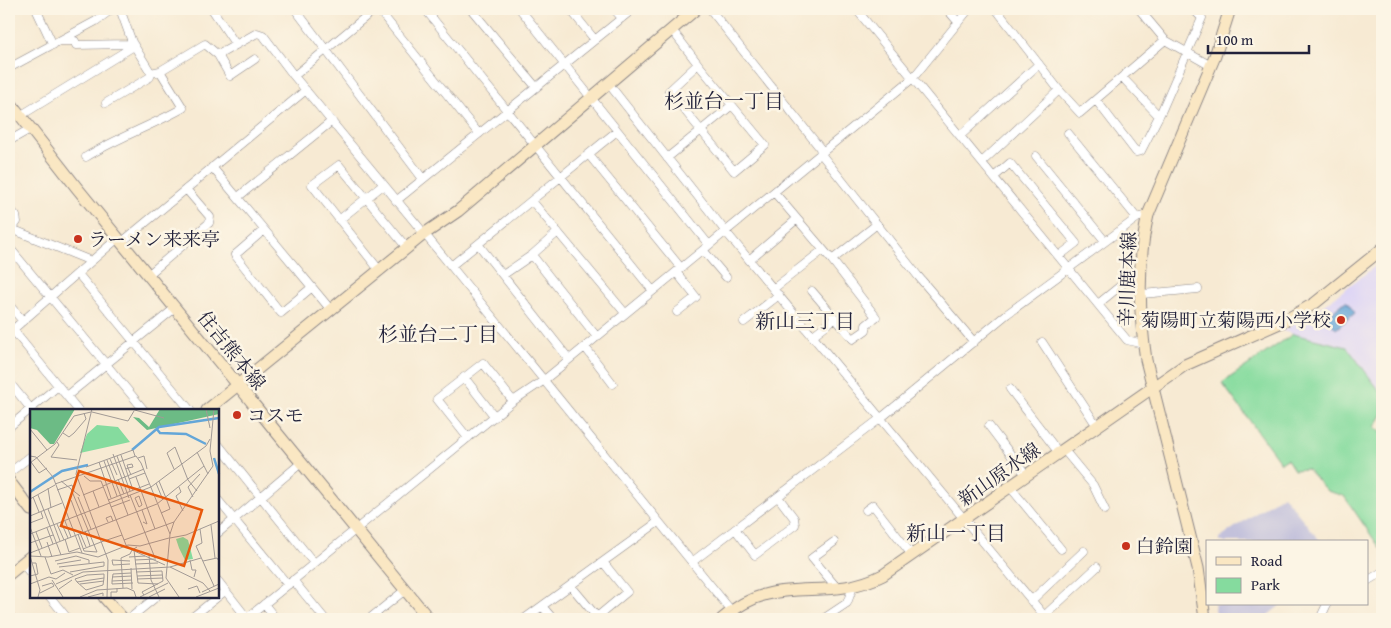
<svg xmlns="http://www.w3.org/2000/svg" width="1391" height="628" font-family="'Gentium Book Plus','Noto Serif JP',serif">
<rect width="100%" height="100%" fill="#fcf5e5"/>
<filter id="ink" filterUnits="userSpaceOnUse"><feTurbulence type="fractalNoise" baseFrequency=".02" numOctaves="2"/><feDisplacementMap in="SourceGraphic" scale="10" xChannelSelector="R" yChannelSelector="G"/><feConvolveMatrix kernelMatrix="1 2 1 2 8 2 1 2 1" color-interpolation-filters="sRGB"/></filter>
<filter id="wash" filterUnits="userSpaceOnUse"><feTurbulence type="fractalNoise" baseFrequency=".0096" numOctaves="4" result="noise"/><feDisplacementMap in="SourceGraphic" scale="20" xChannelSelector="R" yChannelSelector="G"/><feGaussianBlur stdDeviation="1.12" result="paint"/><feColorMatrix in="noise" values="0 0 0 0 0 0 0 0 0 0 0 0 0 0 0 0 0 1.4 0 .05"/><feComposite in="paint" operator="in"/></filter>
<g filter="url(#wash)">
<rect width="100%" height="100%" fill="#f7ead3"/>
<path fill="#ded5f5" d="M1382,261V394L1347,347L1282,331L1319,309Z"/>
<path fill="#c3c1db" d="M1283,495L1321,542H1219V538Z
M1214,604H1282L1263,619H1217Z"/>
<path fill="#85db9e" stroke="#547e6c" d="M1293,334L1347,347L1382,394V415L1375,427L1382,433V551L1344,496L1327,491L1307,469L1294,470L1287,459L1281,463L1222,383Z"/>
<path fill="#64a6d8" stroke="#43648a" d="M1346,301L1355,313L1336,329L1326,317Z"/>
</g>
<g filter="url(#ink)">
<g fill="none" stroke-linecap="round" stroke-linejoin="round">
<defs>
<path id="street" d="M36,9L53,45
M120,9L132,42
M212,9L236,45
M295,9L423,179
M378,9L479,134
M425,9L653,291
M471,9L536,87
M520,9L709,245
M570,9L595,40
M614,9L622,18
M710,9L820,148L821,154L918,276L974,342
M856,9L1127,340L1143,344
M947,9L958,22
M1139,9L1165,40L1211,66
M672,30L698,64
M60,41H75L76,45L128,44L132,42L151,73L160,71L205,44L218,55L257,33L263,35L294,76L451,266L738,619
M218,55L230,76L255,59
M698,64L765,145L734,171L669,91Z
M9,68L96,21L112,9
M294,76L375,9
M1122,77L1159,116
M608,83L726,232L1047,619
M1059,90L1080,113L1165,40
M1096,100L1136,152L1141,151L1162,110L1202,18L1193,9
M106,103L150,77L151,73
M20,116L134,46
M1068,133L1137,218
M960,136L1039,64
M9,141L30,129
M589,155L681,268
M1036,156L1105,241
M86,157C117,138 151,126 183,108L160,71
M667,158L732,105
M982,162L1059,90L996,9
M212,167L331,310
M994,177L1010,163L1076,243L1059,256
M774,192L832,260L876,317L866,325V330L853,339L835,318
M238,197L332,121
M396,201L633,9
M532,201L625,313
M9,208L16,216L17,222L12,229
M339,220L383,185
M9,228L91,261
M264,230L235,255L281,313L311,288
M122,242L306,90
M478,244L569,359
M9,247L144,410
M703,250L726,277
M532,255L558,232
M749,260L797,219
M832,260L877,224
M451,266L617,131
M380,271L312,185L339,165L407,248
M676,272L696,297L677,312
M79,275L190,410
M148,275L209,223L210,217L186,189
M503,275L532,255L597,337
M773,289L823,250
M812,291L835,318L812,336
M1142,294L1198,289
M1098,304L1141,269
M9,305L23,321
M744,322L779,295
M13,330L78,410
M9,333L118,238
M1042,342L1097,426
M585,347L613,384
M464,377L495,417
M9,382L31,409
M1010,389L1059,453
M67,396L175,308
M989,426L1027,476
M9,427L58,386
M468,438L437,399L483,363L513,401
M218,444L314,563
M1064,450L1093,485L1105,510
M9,473L31,456
M1010,487L1061,549
M218,500L288,585
M866,510L873,505L912,555
M735,529L755,555L795,525L794,518L778,497
M218,533L301,463
M834,542L812,558L838,589
M692,562L881,418L1007,314L1137,218L1148,215
M22,563L31,574
M293,580L325,619
M218,581L247,618
M1367,581L1382,572
M571,586L597,617L627,592L603,562
M50,597L68,619
M1031,601L1084,551
M264,604L276,619
M542,606L553,619
M9,615L12,619
M1044,616L1097,567
M129,619L156,597
M190,619L225,591
M246,619L513,401L543,381L913,78L969,9
M369,619L405,590
M524,619L658,522
M823,619L847,603L853,587
M1320,619L1327,604"/>
<path id="secondary" d="M9,101L77,188L429,619
M207,410L424,234L458,211L696,9
M9,481L31,510
M9,574L31,556
M104,597L123,619
M722,619C776,570 824,605 883,575L1185,365L1284,321L1315,303L1382,249
M1205,619L1198,568L1146,360C1139,313 1137,262 1148,215L1215,56L1230,9"/>
</defs>
<use href="#street" stroke="#8c8687" stroke-width="9"/>
<use href="#secondary" stroke="#8c8687" stroke-width="13"/>
<use href="#street" stroke="#fff" stroke-width="8"/>
<use href="#secondary" stroke="#fae7c3" stroke-width="11"/>
</g>
</g>
<g fill="#c8321e" stroke="#fcf5e5" stroke-width="2">
<circle cx="78" cy="239" r="5"/>
<circle cx="1341" cy="320" r="5"/>
<circle cx="237" cy="415" r="5"/>
<circle cx="1126" cy="546" r="5"/>
</g>
<g text-anchor="middle" dominant-baseline="central" stroke-width="5" stroke-linejoin="round" paint-order="stroke">
<g font-size="19" fill="#22223b" stroke="#fcf5e5" text-anchor="start">
<text x="88" y="239">ラーメン来来亭</text>
<text x="1331" y="320" text-anchor="end">菊陽町立菊陽西小学校</text>
<text x="247" y="415">コスモ</text>
<text x="1136" y="546">白鈴園</text>
</g>
<g font-size="19" fill="#22223b" stroke="#fcf5e5">
<text transform="translate(1127 279) rotate(-88)">辛川鹿本線</text>
<text transform="translate(232 350) rotate(51)">住吉熊本線</text>
<text transform="translate(999 474) rotate(-35)">新山原水線</text>
</g>
<g font-size="20" fill="#22223b" stroke="#fcf5e5">
<text x="724" y="100">杉並台一丁目</text>
<text x="805" y="320">新山三丁目</text>
<text x="438" y="333">杉並台二丁目</text>
<text x="956" y="532">新山一丁目</text>
</g>
</g>
<g transform="translate(30 409)">
<rect width="189" height="189" fill="#f7ead3"/>
<path d="M67,16L88,18L100,33L50,44L57,25ZM153,128L158,131L163,150L155,151L149,139L146,130Z" fill="#85db9e"/>
<path d="M0,0H45L24,35H20L7,21L0,19ZM130,0H189V5L117,21L103,8L109,9L119,18Z" fill="#6cbb85"/>
<path fill="none" stroke="#64a6d8" stroke-width="2.5" d="M126,19L130,24L156,25L176,35M102,41L129,18L189,9M184,49L189,65M0,83L32,62L58,56"/>
<path fill="none" stroke="#a29a96" stroke-width="1" d="M62,0L46,65L78,151L77,188M101,0L134,9M176,0L180,19M62,3L98,12L104,2M0,20L17,41M33,24L39,28L44,24L56,10L54,4M27,33L29,36L21,48L47,51M167,43L174,57M83,45L99,89M91,46L103,81M0,47L6,48L23,68L52,144M87,47L100,82M108,49L114,47L117,60M80,50L87,66M77,51L98,106M74,52L87,87M1,53L9,64L17,59M69,53L81,89M0,54L25,35L44,7L61,3M56,58L103,41L105,47M96,60L98,59L103,58L102,55L97,56L98,59L101,66M144,60L137,44L145,38L158,71L167,82M54,67L60,72H71L96,136L102,141L107,138M106,68L125,120M88,70L94,85M99,70L115,64M31,72L50,87M129,72L136,89M126,74L133,91M25,75L106,47L111,54L140,125M73,77L114,60M121,78L176,37L180,30M149,78L151,83L146,87L153,102M18,79L21,99M41,80L58,121M27,81L42,76L44,82M63,82L69,98M8,86L31,146M53,86L73,78M100,86L125,149M109,87L112,96L109,98L105,89ZM3,88L9,103M48,88L61,120M163,88L158,78L170,65M0,90L25,76M41,91L53,123M78,91L119,75M81,98L100,91M18,100L30,132M112,101L117,115L113,113M131,104L140,100L136,89M0,107L32,94M35,112L41,128M31,113L38,129M78,113L76,109L81,107L83,112M0,114L13,109L11,103M27,115L34,131M181,116L185,149M0,118L11,147M17,119L23,135M170,120L172,134L166,137L184,177M58,121L67,143M55,122L60,137M6,123L12,139M50,124L56,138M0,125L121,78M48,125L54,142L67,143M140,129L156,126L189,112M35,130L39,143L50,139M94,131L144,113M17,133L22,148M71,133L92,126M0,134L23,126M53,140L71,133M104,141L108,174L128,175M0,144L127,95L174,57L178,65M119,146L121,171L129,188M15,148L21,165L33,161L43,166M99,148L115,147M105,151L126,150M160,151L162,161H166L164,168M25,152L46,147L59,151V154M100,152L82,151L83,156L100,155M173,152L187,149L189,152M27,155L51,151M105,155L128,154M29,158L74,153M140,158L173,174L180,182M101,159L102,180M40,163L74,157V153M106,163L132,162L133,172L112,183L114,186M0,167L8,165L6,154H2M107,167L132,166M82,168L102,167M107,170L133,169M22,171L33,188M82,172L83,165L101,164M82,172V175L103,174M82,172L102,171M47,173L56,181L73,176L74,169M47,173L45,170L57,166L74,165V169M47,173L74,169M0,175L19,168L26,170L35,164M26,175L53,163L140,158L171,149M50,175L74,172M93,179L91,149L100,145L102,141L135,156M29,180L42,171M158,180L167,177L170,184M172,183L189,175M10,184L24,177L22,174L12,177M8,188L10,181L0,147L18,148L47,143L68,148L98,136L110,137L139,129M50,188L67,181L97,179L104,182L106,188M58,188L73,184V187M81,188V183H87V179M110,188L138,174M119,188L135,180M149,188L136,169L140,125L144,113L183,57L180,42L184,0M166,188L189,179"/>
<path fill="#e8590c" fill-opacity="0.15" stroke="#e8590c" stroke-width="2.5" d="M49,62L172,101L154,157L31,117Z"/>
<rect width="189" height="189" fill="none" stroke="#22223b" stroke-width="2.5"/>
</g>
<rect width="1391" height="628" fill="none" stroke="#fcf5e5" stroke-width="30"/>
<rect x="1206" y="540" width="162" height="65" fill="#fcf5e5" stroke="#a5a1a1"/>
<rect x="1216" y="557" width="25" height="8" fill="#fae7c3" stroke="#a5a1a1"/>
<text x="1251" y="566" font-size="15" fill="#22223b">Road</text>
<rect x="1216" y="578" width="25" height="15" fill="#85db9e" stroke="#a5a1a1"/>
<text x="1251" y="590" font-size="15" fill="#22223b">Park</text>
<path d="M1208 45v8h101v-8" fill="none" stroke="#22223b" stroke-width="2.5"/>
<text x="1216" y="45" font-size="15" fill="#22223b" stroke="#fcf5e5" stroke-width="4" paint-order="stroke">100 m</text>
</svg>
